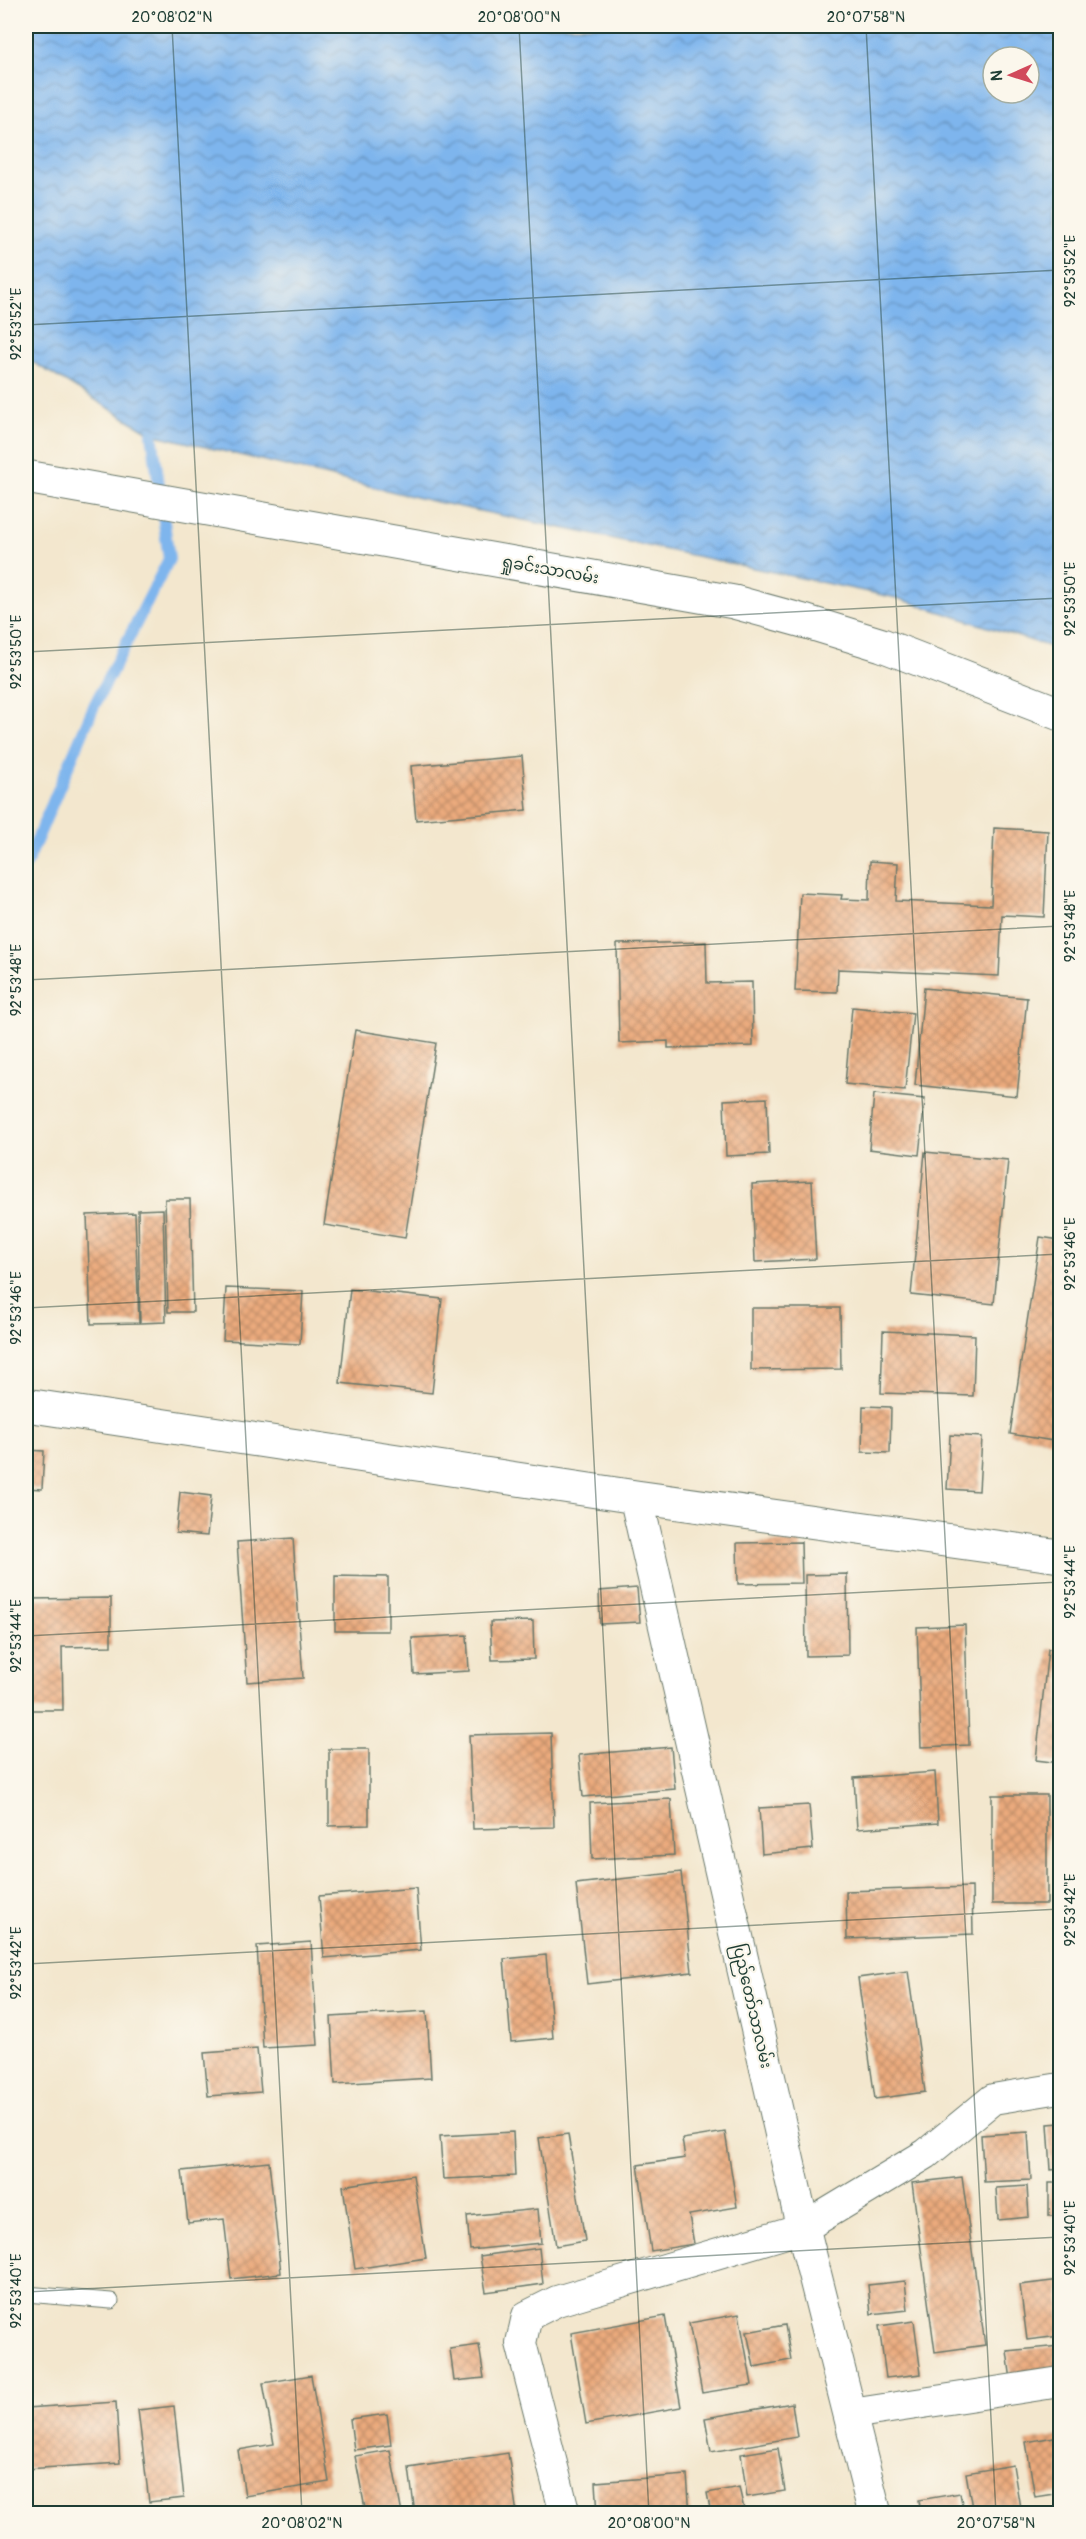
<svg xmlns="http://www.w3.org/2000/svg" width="1086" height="2539" font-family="Pangolin,'Noto Sans Myanmar',sans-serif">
<defs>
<pattern id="water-waves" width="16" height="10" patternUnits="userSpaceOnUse" patternTransform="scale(1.5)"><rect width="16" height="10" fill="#7eb5ed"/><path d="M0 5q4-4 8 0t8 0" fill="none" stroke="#6794c1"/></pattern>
<pattern id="building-cross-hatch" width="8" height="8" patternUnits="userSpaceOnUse" patternTransform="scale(1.5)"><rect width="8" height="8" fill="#ebaa7d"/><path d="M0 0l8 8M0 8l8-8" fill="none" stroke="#be8c67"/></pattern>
</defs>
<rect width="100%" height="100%" fill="#fbf7ec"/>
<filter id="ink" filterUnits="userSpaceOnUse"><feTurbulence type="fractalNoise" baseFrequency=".0167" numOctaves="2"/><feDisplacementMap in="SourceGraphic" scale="12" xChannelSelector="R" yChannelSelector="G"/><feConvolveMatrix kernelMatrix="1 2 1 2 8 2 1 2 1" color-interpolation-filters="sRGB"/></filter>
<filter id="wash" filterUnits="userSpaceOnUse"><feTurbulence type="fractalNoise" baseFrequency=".008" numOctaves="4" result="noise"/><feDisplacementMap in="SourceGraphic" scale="24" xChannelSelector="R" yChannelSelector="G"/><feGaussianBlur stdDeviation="1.35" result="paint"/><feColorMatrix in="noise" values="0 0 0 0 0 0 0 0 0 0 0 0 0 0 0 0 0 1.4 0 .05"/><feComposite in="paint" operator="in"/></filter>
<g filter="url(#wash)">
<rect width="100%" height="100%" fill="#f3e7ce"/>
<path fill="url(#water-waves)" stroke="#4e7990" stroke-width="1.5" fill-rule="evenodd" d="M26,26H1060V650L897,598L432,501L152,434L26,358ZM993,57H1029V93H993Z"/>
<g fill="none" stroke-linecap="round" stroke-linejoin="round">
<path stroke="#7eb5ed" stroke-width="12" d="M26,865L94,706L169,559L152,434"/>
</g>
<g id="blocks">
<path fill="url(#building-cross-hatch)" d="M522,756L527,810L416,820L411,766Z
M994,828L1048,831L1044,917L1002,915L999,976L838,969L837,992L795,991L800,893L842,895L841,899L869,900L870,861L898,863L896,901L991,905Z
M706,942L707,983L752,982L753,1046L668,1048V1041L619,1043L617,944Z
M924,988L1027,998L1017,1096L915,1085Z
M852,1007L913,1013L905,1090L845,1084Z
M355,1030L436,1043L405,1238L324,1225Z
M874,1094L925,1099L919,1155L869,1149Z
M767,1098L769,1154L726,1156L724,1100Z
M925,1152L1008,1160L994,1304L911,1295Z
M812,1181L816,1259L755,1262L752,1184Z
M165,1199H190L193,1312H168Z
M163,1209L166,1322L140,1323L138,1210Z
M135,1213L139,1323L91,1324L87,1215Z
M1040,1237L1060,1240V1442L1010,1434Z
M226,1288L303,1291L300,1344L223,1340Z
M350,1289L442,1299L432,1393L340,1383Z
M751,1308H840L841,1369L751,1370Z
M883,1331L975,1335L973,1396L881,1393Z
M863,1406L891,1407L890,1453L862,1452Z
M950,1435L982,1437L979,1491L947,1489Z
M26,1450L44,1451L42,1489L26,1488Z
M180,1492L211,1496L207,1536L176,1533Z
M293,1538L303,1678L247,1682L237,1542Z
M801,1542L802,1583L738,1584L737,1543Z
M847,1574L848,1655L806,1656L805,1575Z
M335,1576L388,1577V1631H335Z
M637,1588L640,1622L600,1624L599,1591Z
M111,1598V1646L62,1647L63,1710H26V1599Z
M533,1621L534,1659L492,1660L490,1622Z
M965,1625L969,1745L921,1747L917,1627Z
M467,1635L469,1671L414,1674L412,1638Z
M1048,1649L1060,1650V1763L1036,1760Z
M551,1733L554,1827L473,1829L469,1735Z
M671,1747L675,1789L583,1797L579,1755Z
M329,1749H369V1825L329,1826Z
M935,1772L938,1823L857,1829L854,1778Z
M992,1795H1047V1904H992Z
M671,1799L674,1855L592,1859L590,1803Z
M809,1805L813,1849L762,1854L759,1808Z
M681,1872L692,1972L587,1984L576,1884Z
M972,1887L973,1934L847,1939L846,1891Z
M416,1888L421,1950L324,1958L319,1896Z
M311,1942L318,2045L263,2048L257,1946Z
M546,1955L553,2038L511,2042L504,1959Z
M908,1971L925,2092L875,2099L858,1978Z
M427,2011L431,2078L335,2084L331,2017Z
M257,2049L261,2092L208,2096L204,2053Z
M1060,2123V2169L1051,2170L1048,2124Z
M513,2132L515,2176L443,2179L440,2136Z
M725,2132L737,2207L689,2215L694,2244L651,2251L638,2165L685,2158L682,2139Z
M1028,2132L1031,2180L984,2182L981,2135Z
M568,2134L585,2241L556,2246L539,2138Z
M269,2162L281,2273L231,2279L224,2219L188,2223L182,2171Z
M413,2175L426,2258L355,2269L343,2186Z
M962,2177L985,2345L935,2352L912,2183Z
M1049,2183H1060V2216H1049Z
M1027,2186L1029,2217L998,2220L996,2188Z
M538,2209L541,2243L470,2250L467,2216Z
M539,2248L543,2284L486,2292L480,2256Z
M1060,2280V2336L1027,2340L1020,2285Z
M905,2281L908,2310L871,2314L868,2285Z
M739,2314L752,2385L702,2393L689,2323Z
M665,2316L681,2407L586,2424L571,2333Z
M914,2321L921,2374L886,2378L879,2326Z
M785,2325L791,2360L754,2367L747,2332Z
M479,2345L484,2378L454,2381L450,2349Z
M1060,2346V2375L1011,2380L1007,2351Z
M311,2375L329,2482L245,2496L238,2450L274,2444L263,2383Z
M116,2402L120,2463L26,2469V2408Z
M792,2403L797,2437L711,2452L705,2418Z
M174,2406L184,2498L149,2502L138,2410Z
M387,2414L391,2445L354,2450L350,2419Z
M1060,2436V2493L1035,2497L1026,2442Z
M778,2448L785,2491L747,2497L741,2454Z
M390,2450L402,2514H366L355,2456Z
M508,2453L517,2514H415L409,2468Z
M1013,2465L1021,2514H973L966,2473Z
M687,2475L690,2514H598L596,2482Z
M739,2487L745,2514H711L707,2493Z
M960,2493L964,2514H921L919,2500Z"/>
</g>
</g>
<g filter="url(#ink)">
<use href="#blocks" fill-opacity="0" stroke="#69786a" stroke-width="1.5"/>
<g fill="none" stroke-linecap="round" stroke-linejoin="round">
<defs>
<path id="service" d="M26,2294L111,2301"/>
<path id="minor" d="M851,2414L1060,2382
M565,2514L521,2343L527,2316L557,2301L803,2228L926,2154L993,2099L1060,2088"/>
<path id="tertiary" d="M26,477L734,602L807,622L882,645L1060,714
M26,1405L636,1497L1060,1556
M636,1497L803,2228L875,2514"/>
</defs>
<use href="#service" stroke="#69786a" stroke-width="17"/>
<use href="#minor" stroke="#69786a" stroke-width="32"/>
<use href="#tertiary" stroke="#69786a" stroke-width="35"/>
<use href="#service" stroke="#fff" stroke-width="15"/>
<use href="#minor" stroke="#fff" stroke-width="30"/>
<use href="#tertiary" stroke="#fff" stroke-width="33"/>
</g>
</g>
<path fill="none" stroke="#1f3d34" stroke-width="1.5" stroke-opacity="0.45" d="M172,26L302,2514M519,26L649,2514M866,26L996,2514M26,325L1060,270M26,652L1060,598M26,980L1060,926M26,1308L1060,1254M26,1636L1060,1582M26,1964L1060,1909M26,2292L1060,2237"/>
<g text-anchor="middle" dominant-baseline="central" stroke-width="4.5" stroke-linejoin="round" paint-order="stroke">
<g font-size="16" fill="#1f3d34" stroke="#fbf7ec">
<text transform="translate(550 570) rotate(10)">ရှုခင်းသာလမ်း</text>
<text transform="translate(752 2006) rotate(77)">ပြည်တော်သာလမ်း</text>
</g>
</g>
<rect width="1086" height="2539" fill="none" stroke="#fbf7ec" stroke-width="66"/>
<g transform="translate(1011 75) rotate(267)"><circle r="28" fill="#fbf7ec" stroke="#a3ada2" stroke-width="1.5"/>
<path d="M0-4.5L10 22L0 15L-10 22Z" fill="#d1495b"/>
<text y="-9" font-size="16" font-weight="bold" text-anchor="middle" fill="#1f3d34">N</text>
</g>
<rect x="33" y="33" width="1020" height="2473" fill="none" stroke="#1f3d34" stroke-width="2"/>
<g font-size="15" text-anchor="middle" fill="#1f3d34">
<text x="172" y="22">20°08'02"N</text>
<text x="519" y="22">20°08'00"N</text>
<text x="866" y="22">20°07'58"N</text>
<text transform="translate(1070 271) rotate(-90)" y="5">92°53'52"E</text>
<text transform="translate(16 324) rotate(-90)" y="5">92°53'52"E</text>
<text transform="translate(1070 599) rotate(-90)" y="5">92°53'50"E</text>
<text transform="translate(16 652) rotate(-90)" y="5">92°53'50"E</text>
<text transform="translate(1070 926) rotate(-90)" y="5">92°53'48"E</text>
<text transform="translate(16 980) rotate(-90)" y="5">92°53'48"E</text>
<text transform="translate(1070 1254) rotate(-90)" y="5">92°53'46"E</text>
<text transform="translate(16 1308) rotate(-90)" y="5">92°53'46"E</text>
<text transform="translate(1070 1582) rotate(-90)" y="5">92°53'44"E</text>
<text transform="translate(16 1636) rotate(-90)" y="5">92°53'44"E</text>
<text transform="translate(1070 1910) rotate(-90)" y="5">92°53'42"E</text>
<text transform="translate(16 1963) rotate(-90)" y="5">92°53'42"E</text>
<text transform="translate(1070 2238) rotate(-90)" y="5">92°53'40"E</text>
<text transform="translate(16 2291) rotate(-90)" y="5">92°53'40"E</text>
<text x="302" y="2528">20°08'02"N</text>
<text x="649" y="2528">20°08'00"N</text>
<text x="996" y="2528">20°07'58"N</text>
</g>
</svg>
